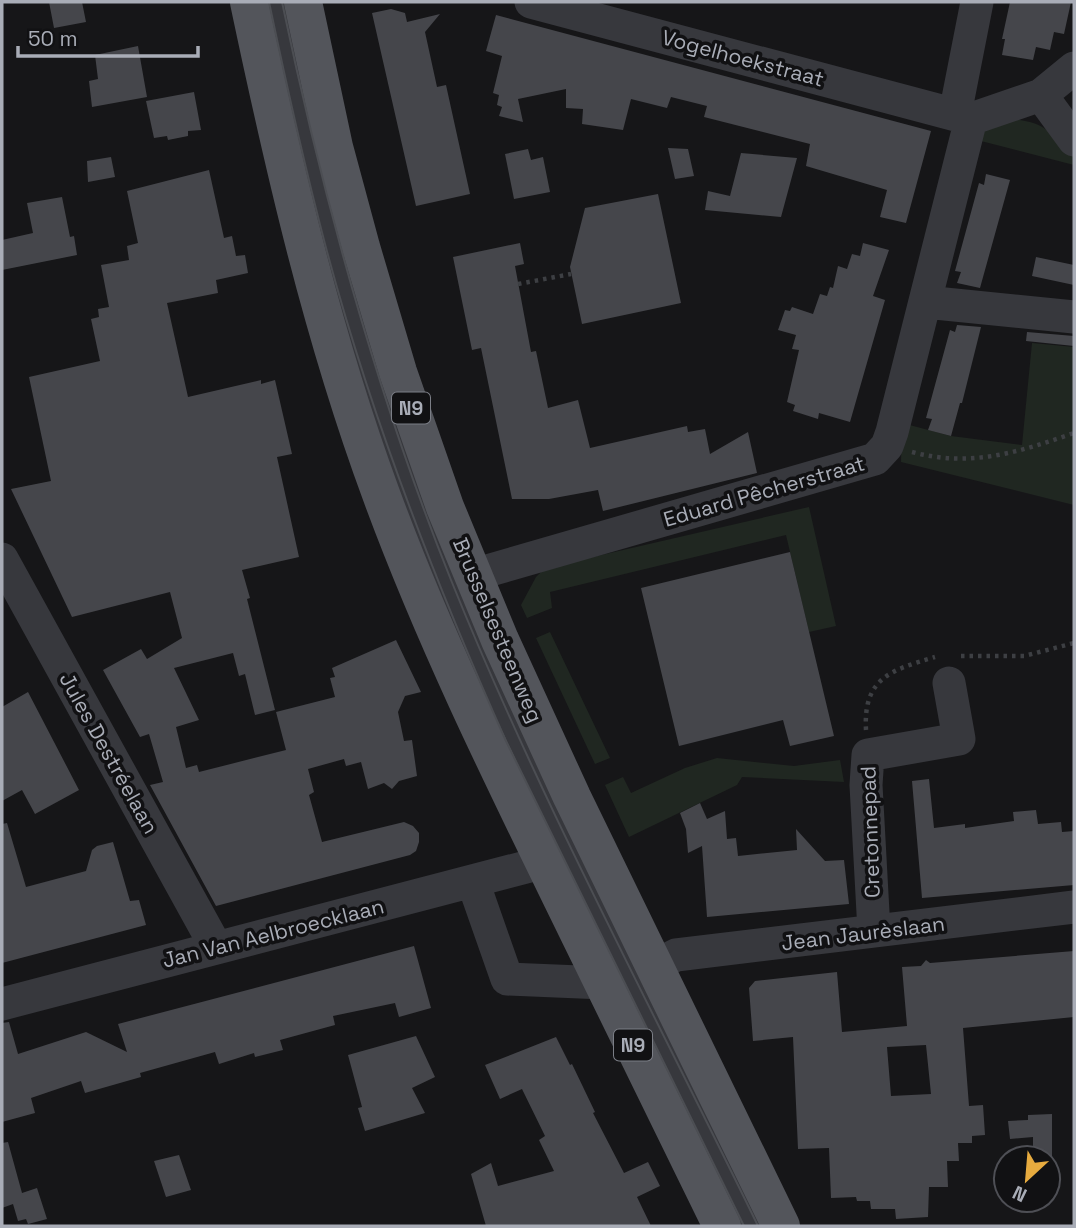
<svg xmlns="http://www.w3.org/2000/svg" width="1076" height="1228" font-family="'Space Grotesk',sans-serif">
<rect width="100%" height="100%" fill="#161618"/>
<path fill="#202721" d="M1012,119C1046,122 1051,133 1074,156V165L977,140L985,126Z
M1032,343L1074,347V505L901,462L902,423L951,436L1022,445Z
M809,507L836,626L809,632L786,535L550,592L552,608L527,618L521,605L536,577L545,568Z
M550,632L610,758L595,764L536,638Z
M717,758L794,766L840,760L844,782L742,777L737,785L629,837L605,785L623,777L631,793L685,768Z"/>
<path fill="#45464b" fill-rule="evenodd" d="M49,2H82L86,22L54,28Z
M1010,2H1071L1064,34L1054,32L1050,50L1036,47L1033,60L1002,55L1005,39H1002Z
M391,9L405,13L407,22L440,14L425,32L437,87L446,85L470,194L416,206L372,13Z
M496,15L931,131L906,223L880,217L887,190L806,166L810,144L704,117L707,106L671,97L667,108L631,99L623,130L582,124L583,109L566,108V89L518,99L523,122L499,116L502,107L497,105L499,95L493,93L502,56L486,51Z
M138,46L147,97L92,107L89,81L98,79L95,55Z
M194,92L201,130L188,131V136L168,140L167,136L154,138L146,101Z
M668,148L688,149L694,176L675,179Z
M528,149L531,160L543,157L550,192L514,199L505,154Z
M741,153L797,158L781,217L705,210L708,191L730,196Z
M111,157L115,177L88,182L87,161Z
M209,170L224,238L232,236L236,256L245,255L248,273L216,280L218,293L167,303L188,397L261,380V384L275,380L292,454L277,457L299,557L242,570L250,598L247,599L275,710L255,715L245,674L239,676L233,653L174,668L199,720L176,727L186,768L197,765L199,772L286,750L276,712L335,697L330,678L335,677L332,668L396,640L421,692L405,696L398,712L404,741L412,740L417,776L399,781L392,789L384,783L368,789L361,762L346,766L344,759L308,769L314,792L309,795L322,842L404,822L413,826L419,833V842L416,851L410,855L216,906L150,785L163,782L149,734L140,737L103,670L141,649L147,659L182,638L170,592L72,617L11,489L51,481L29,377L100,361L91,319L99,317L98,309L109,307L101,265L129,260L127,246L138,243L127,191Z
M986,174L1010,180L980,288L957,283L961,272L955,271L979,183L984,185Z
M658,194L681,303L582,324L570,267L585,208Z
M62,197L70,237L74,236L77,255L2,270V240L33,233L27,203Z
M520,243L524,264L515,266L531,352L536,351L548,408L578,400L590,448L687,426L688,432L705,429L710,454L748,432L757,473L603,511L598,490L549,499H512L481,348L472,350L453,257Z
M863,243L889,250L873,296L885,300L850,422L819,413L818,419L793,411L795,405L787,402L799,350L792,349L796,335L778,330L785,310L790,311L792,307L813,314L820,294L827,296L830,287L833,288L838,266L847,269L852,254L860,256Z
M1036,257L1074,265V285L1032,276Z
M957,325L981,327L962,403H960L951,436L928,430L932,419L926,418L950,330L955,332Z
M1027,332L1074,336V346L1026,341Z
M790,552L834,736L790,746L783,720L679,746L641,588Z
M28,692L79,790L35,814L22,790L2,801V707Z
M929,779L934,828L965,824V828L1014,821L1013,812L1036,810L1038,824L1061,822L1062,832L1074,831V885L922,898L912,781Z
M700,803L707,819L725,811L727,839L736,838L738,856L797,850L796,829L825,861L844,860L849,904L707,917L702,846L688,853L686,829L680,813Z
M7,823L26,887L86,871L92,850L97,846L113,842L130,901L139,900L146,925L2,963V824Z
M414,946L431,1008L399,1017L395,1003L333,1016L335,1025L280,1040L283,1050L255,1057L254,1053L219,1064L215,1052L140,1073L141,1077L85,1093L81,1081L31,1098L35,1113L2,1122V1023L9,1022L18,1054L86,1032L127,1052L118,1024Z
M1074,951V1017L963,1028L969,1106L983,1105L985,1135L972,1136V1143H958L959,1161H947L948,1187H929L928,1217L896,1219L895,1209H871L870,1201H857L856,1197L831,1198L829,1148L798,1149L793,1037L753,1041L749,988L755,981L837,972L842,1032L907,1026L902,967L921,966L926,960L930,963ZM926,1045L931,1094L891,1096L887,1047Z
M416,1036L435,1077L412,1088L425,1113L365,1131L358,1108L362,1107L348,1055Z
M556,1037L570,1065L572,1064L595,1112L593,1113L624,1173L648,1162L660,1186L637,1197L651,1226H486L471,1174L491,1163L498,1186L554,1171L539,1140L545,1136L522,1089L500,1099L485,1065Z
M1052,1114V1158H1033V1137L1010,1139L1008,1121L1028,1120V1115Z
M8,1142L22,1193L37,1188L47,1219L28,1224L26,1219L18,1221L13,1204L2,1208V1143Z
M179,1155L191,1190L166,1197L154,1161Z"/>
<g fill="none" stroke-linecap="round" stroke-linejoin="round">
<path stroke="#3d3f43" stroke-width="4.5" stroke-dasharray="3.5 5" stroke-linecap="butt" d="M518,284L571,274
M912,452C971,468 1019,452 1074,433
M961,656H1024L1074,643
M866,730C863,677 892,670 935,657"/>
<path stroke="#37383d" stroke-width="33" d="M275,2C318,199 370,392 444,580C487,689 539,794 590,899C644,1008 697,1117 751,1226
M531,2L971,119L1041,95L1074,68
M1041,95L1074,140
M955,114L977,2
M925,302L1074,317
M2,559L216,947
M473,575L875,459L887,446L892,432L971,119
M473,882L507,979L604,983
M874,931L866,785L868,755L959,739L949,683
M654,966L676,955L1074,907
M2,1004L568,856"/>
<path stroke="#53555b" stroke-width="38" d="M249,2C284,168 322,334 381,494C432,633 497,766 562,899C616,1008 669,1117 722,1226
M303,2L334,147L361,247L398,372L445,507L500,640L572,797L781,1226"/>
<path stroke="#4c4e53" stroke-width="2" d="M269,2C286,83 304,164 325,244C370,414 434,580 506,741L744,1226
M282,2C323,198 376,393 451,580C540,801 654,1012 758,1226"/>
</g>
<g text-anchor="middle" dominant-baseline="central" stroke-width="7" stroke-linejoin="round" paint-order="stroke">
<g fill="#111113" stroke="#7b7e86" stroke-width="2">
<rect x="392" y="392.5" width="38" height="31" rx="5"/>
<rect x="614" y="1029.5" width="38" height="31" rx="5"/>
</g>
<g font-size="19" font-weight="bold" fill="#a9adb7">
<text x="411" y="408">N9</text>
<text x="633" y="1045">N9</text>
</g>
<g font-size="21" fill="#a9adb7" stroke="#111113">
<text transform="translate(743 58) rotate(15)">Vogelhoekstraat</text>
<text transform="translate(764 491) rotate(-16)">Eduard Pêcherstraat</text>
<text transform="translate(498 630) rotate(67)">Brusselsesteenweg</text>
<text transform="translate(109 753) rotate(61)">Jules Destréelaan</text>
<text transform="translate(870 832) rotate(-92)">Cretonnepad</text>
<text transform="translate(273 933) rotate(-14)">Jan Van Aelbroecklaan</text>
<text transform="translate(863 933) rotate(-7)">Jean Jaurèslaan</text>
</g>
</g>
<rect width="1076" height="1228" fill="none" stroke="#a9adb7" stroke-width="7"/>
<g transform="translate(1027 1179) rotate(206)"><circle r="33" fill="#111113" stroke="#4e4f55" stroke-width="2"/>
<path d="M0-5L12 26L0 18L-12 26Z" fill="#e7ab3f"/>
<text y="-10" font-size="19" font-weight="bold" text-anchor="middle" fill="#a9adb7">N</text>
</g>
<path d="M18 46v10h180v-10" fill="none" stroke="#a9adb7" stroke-width="3.5"/>
<text x="28" y="46" font-size="21" fill="#a9adb7" stroke="#111113" stroke-width="5" paint-order="stroke">50 m</text>
</svg>
